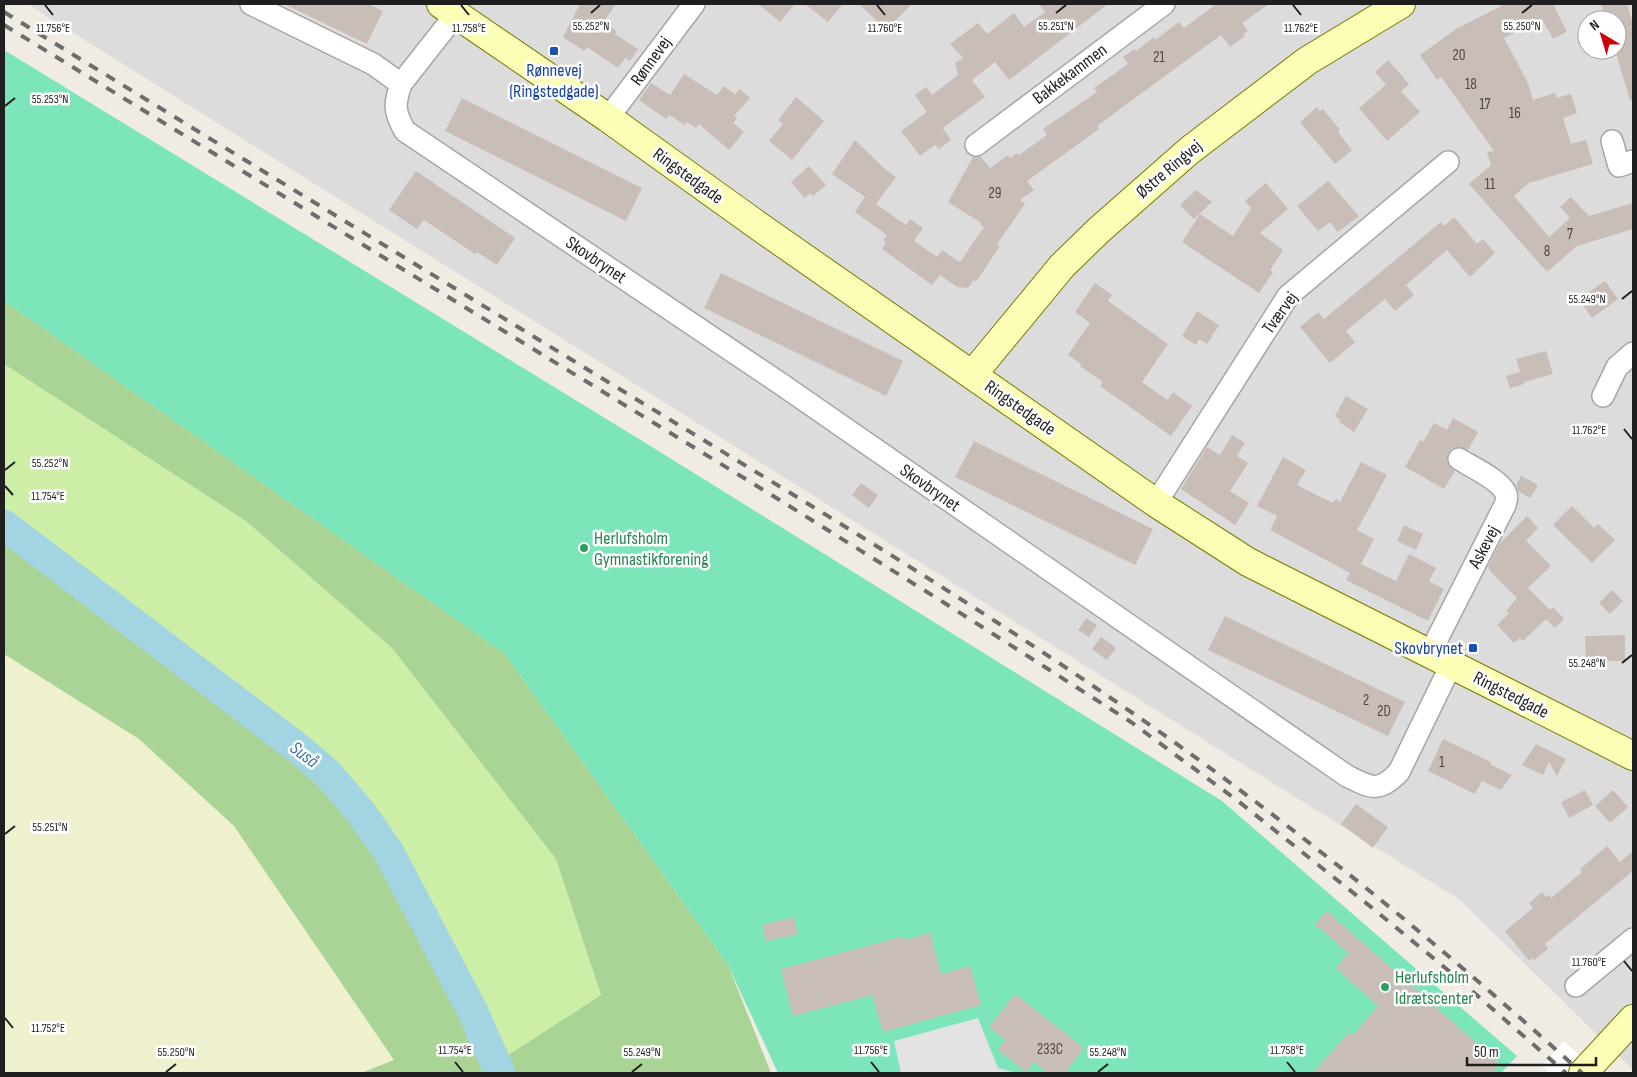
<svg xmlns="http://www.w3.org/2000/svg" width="1637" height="1077" font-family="'Sofia Sans Condensed',sans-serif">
<rect width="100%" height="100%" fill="#f0ece4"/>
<path fill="#dddcdc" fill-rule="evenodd" d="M27,4H1633V1070L1460,900ZM1587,20H1617V50H1587Z"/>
<path fill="#eff0ce" d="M4,654L139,739L234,826L395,1060L361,1073H4Z"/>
<path fill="#cceea7" d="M4,364L246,521L392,648L556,859L601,995L496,1063L472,1010L388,851L359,810L328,774L299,749L4,525Z"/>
<path fill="#aad396" d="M4,301L505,654L728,965L771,1073H361L394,1060L234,826L139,739L4,654V525L299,749L328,774L359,810L388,851L472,1010L496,1063L601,995L556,859L392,648L246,521L4,364Z"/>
<path fill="#7de5ba" d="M4,50L644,442L1222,801L1517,1056L1501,1073H778L728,965L505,654L4,301Z"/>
<path fill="#e3e3e3" d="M978,1018L998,1068L1017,1073H901L894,1041Z"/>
<path fill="#fff" d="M1564,1041L1599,1073H1550L1542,1066Z"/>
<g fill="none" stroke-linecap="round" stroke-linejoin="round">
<path stroke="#a2d5e1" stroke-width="31" d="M4,525L299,749L328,774L359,810L388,851L472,1010L500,1073"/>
</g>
<path fill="#c9beb7" d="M284,4H368L383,11L367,44Z
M580,4H616L604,21L617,32L615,34L638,49L630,61L625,58L618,68L587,47L584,51L563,37Z
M758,4H795L780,22Z
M805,4H843L828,22Z
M859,4H912L886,30Z
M1039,4H1108L1009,80L995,62L972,80L985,97L943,128L951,140L939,149L935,145L920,156L901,131L927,112L915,95L926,87L932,95L958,75L955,63L963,58L950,44L978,23L987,34L1014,13L1024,27L1045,12Z
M1216,4H1269L1242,23L1248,31L1243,34L1245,36L1230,47L1221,35L1097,126L1099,129L1027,181L1034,190L1020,200L1025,204L997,244L1000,246L976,282L974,280L968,288L957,287L940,275L932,285L882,249L886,243L883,240L887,235L855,212L865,197L832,174L855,140L886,170L896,177L876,204L906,225L910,219L923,228L914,241L937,257L942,250L960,262L984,227L980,224L981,223L948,202L973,157L980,156L990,168L1008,155L1010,158L1017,153L1019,155L1047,135L1043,129L1097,92L1094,88L1128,64L1123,57L1134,49L1136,51L1154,37L1155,40L1179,22L1184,28Z
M1505,4H1553L1567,32L1553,39L1542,19L1504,38L1528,83L1533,100L1555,93L1556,98L1571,94L1577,113L1563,118L1571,144L1586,140L1593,164L1529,183L1514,196L1549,237L1570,218L1560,207L1571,197L1589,216L1633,203V229L1577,246L1547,272L1469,184L1491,165L1487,152L1494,151L1441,77L1437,80L1420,55L1456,29Z
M1601,4H1627L1633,24V100H1630L1615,50H1617V20H1606Z
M1388,60L1409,84L1401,91L1420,112L1387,141L1359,108L1386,85L1375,72Z
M684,74L717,95L724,86L735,95L739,89L750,98L734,116L737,118L733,123L744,132L729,150L699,124L696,128L687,122L685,125L669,115L666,119L639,100L651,83L670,95Z
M796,97L824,121L792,160L769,141L783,124L778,120Z
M462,98L642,188L626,221L445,131Z
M1317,107L1320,111L1323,109L1340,130L1338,132L1352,150L1335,164L1300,122Z
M809,166L826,185L813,196L810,193L805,198L791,182Z
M416,171L515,238L497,265L477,252L475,254L424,220L417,229L389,210Z
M1328,181L1359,216L1338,232L1330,222L1318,231L1297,206Z
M1266,183L1288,209L1260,233L1283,250L1270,270L1273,272L1259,293L1182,242L1200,214L1233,236L1251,208L1245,201Z
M1196,190L1212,202L1194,219L1180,205Z
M1454,217L1477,244L1483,239L1495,253L1470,277L1447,250L1406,285L1414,295L1395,311L1385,299L1346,331L1355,342L1330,363L1300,327L1318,312L1324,319L1441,222L1444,226Z
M721,273L903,361L886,396L704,308Z
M1605,281L1618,299L1592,318L1579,299Z
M1095,283L1112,295L1108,301L1168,344L1142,382L1167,400L1173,392L1192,406L1171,436L1100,386L1103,382L1080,366L1081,364L1068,355L1090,323L1075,312Z
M1197,311L1219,325L1207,344L1199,339L1196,345L1182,336Z
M1546,351L1553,374L1524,382V384L1510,388L1506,376L1520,372L1516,359Z
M1346,396L1368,409L1354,432L1339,422L1341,420L1335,416Z
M1453,418L1478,432L1468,450L1459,447L1452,448L1448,453L1447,459L1448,465L1455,471L1444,489L1405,467L1420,440L1423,442L1434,423L1447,430Z
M1232,435L1245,443L1237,456L1248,463L1230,491L1249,503L1235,525L1181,489L1207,447L1220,455Z
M974,441L1153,529L1135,565L955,477Z
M1283,457L1306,470L1297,485L1333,503L1336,499L1340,502L1361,462L1387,475L1357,530L1374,539L1361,564L1396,581L1409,554L1436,568L1429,581L1444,589L1428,621L1346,580L1350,573L1270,530L1277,516L1257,506Z
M1521,476L1538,485L1530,498L1518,491L1516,485Z
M861,483L878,495L869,508L852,495Z
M1572,506L1594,528L1598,524L1615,540L1592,563L1553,525Z
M1527,516L1538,528L1526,541L1551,566L1528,588L1550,610L1553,607L1564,619L1555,628L1546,619L1523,641L1520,638L1514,643L1497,625L1509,613L1506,611L1517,598L1490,571L1488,566L1500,543Z
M1404,525L1423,534L1416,550L1397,541Z
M1612,590L1623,601L1610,614L1599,603Z
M1225,616L1405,702L1388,736L1208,650Z
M1086,618L1097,625L1089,637L1078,630Z
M1625,635V661H1586L1585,636Z
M1101,637L1116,648L1107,660L1092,649Z
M1443,739L1491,762L1490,764L1512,775L1501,790L1482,781L1475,794L1428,771Z
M1536,744L1566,759L1557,776L1549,762L1543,775L1522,765Z
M1585,790L1593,805L1569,818L1561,802Z
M1613,790L1628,807L1610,823L1595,806Z
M1356,804L1388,827L1373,848L1341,824Z
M1607,846L1620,862L1633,851V871L1545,944L1548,949L1534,960L1532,958L1529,961L1505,931L1533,908L1529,903L1542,892L1546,897L1549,895L1551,898L1582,872L1580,869Z
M1327,911L1500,1064L1492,1073H1313L1349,1032L1353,1035L1378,1006L1336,968L1348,953L1315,924Z
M794,917L798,934L766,941L762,925Z
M930,933L941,974L970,966L981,1005L883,1032L872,995L793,1016L781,969L904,936L905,940Z
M1015,994L1084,1048L1065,1073H1048L1034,1062L1026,1072L998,1050L1005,1040L989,1027Z"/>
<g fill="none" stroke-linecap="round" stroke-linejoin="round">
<defs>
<path id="street" d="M251,4L373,64L401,84
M456,14L401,84C394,104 394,112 405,131L781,384L1347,776C1371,788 1379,793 1399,772L1451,665
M608,118L694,4
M1612,141L1619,166L1633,161
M976,145L1164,4
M1603,396L1617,367L1633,353
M1156,503L1288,296L1448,162
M1430,653L1505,505C1506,501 1508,498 1506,494C1502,481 1470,466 1459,459
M1576,986L1633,939"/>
<path id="secondary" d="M441,4L608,118L767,232L1156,503L1248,562L1633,756
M972,375L1062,266L1099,230L1190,150L1307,61L1401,4
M1583,1073L1633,1019"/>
</defs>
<use href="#street" stroke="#a6a6a6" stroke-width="24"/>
<use href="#secondary" stroke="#727c00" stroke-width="30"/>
<use href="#street" stroke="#fff" stroke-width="21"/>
<use href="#secondary" stroke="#fdfeb5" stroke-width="28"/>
<path stroke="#6d6d6d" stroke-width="4" stroke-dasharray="10 10" stroke-linecap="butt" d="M4,12C205,136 407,259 608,382C785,490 964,596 1134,714C1292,823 1440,945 1582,1073
M4,25L770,494L943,602L1131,722L1238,801L1371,907L1449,971L1566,1073"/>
</g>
<path fill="none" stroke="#1f1f1f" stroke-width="2" d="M45,5L53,15M461,5L469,15M877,5L885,15M1293,5L1301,15M591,13L600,5M1056,13L1066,5M1522,13L1532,5M5,106L15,98M1622,299L1632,291M1624,429L1632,439M5,470L15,462M5,486L13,495M1622,663L1632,655M5,834L15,826M1624,961L1632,971M5,1018L13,1028M455,1062L463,1072M871,1062L879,1072M1287,1062L1295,1072M166,1072L176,1064M632,1072L642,1064M1098,1072L1108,1064"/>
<g fill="#1a4fb4" stroke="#fff" stroke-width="2">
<rect x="549" y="46" width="10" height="10" rx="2.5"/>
<rect x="1468" y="643" width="10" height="10" rx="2.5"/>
</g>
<g fill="#2e9e5b" stroke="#fff" stroke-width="2">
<circle cx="584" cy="548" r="5"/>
<circle cx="1385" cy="987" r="5"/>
</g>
<g text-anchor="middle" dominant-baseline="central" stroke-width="5" stroke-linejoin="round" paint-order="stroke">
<g font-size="15" fill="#4a4745">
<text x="1459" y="55">20</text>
<text x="1159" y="57">21</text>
<text x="1471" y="84">18</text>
<text x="1485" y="104">17</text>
<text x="1515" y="113">16</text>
<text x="1490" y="184">11</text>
<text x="995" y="193">29</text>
<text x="1570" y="234">7</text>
<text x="1547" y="251">8</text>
<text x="1366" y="700">2</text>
<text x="1384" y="711">2D</text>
<text x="1442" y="762">1</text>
<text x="1050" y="1049">233C</text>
</g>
<g font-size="18" fill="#1f1f1f" stroke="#fff">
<text transform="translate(651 61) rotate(-54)">Rønnevej</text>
<text transform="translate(1070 74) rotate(-37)">Bakkekammen</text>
<text transform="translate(1169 169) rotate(-40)">Østre Ringvej</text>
<text transform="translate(688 176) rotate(36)">Ringstedgade</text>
<text transform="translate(596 260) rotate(34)">Skovbrynet</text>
<text transform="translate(1280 313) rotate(-54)">Tværvej</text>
<text transform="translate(1020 408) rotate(35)">Ringstedgade</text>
<text transform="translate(930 488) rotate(35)">Skovbrynet</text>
<text transform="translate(1484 547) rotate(-62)">Askevej</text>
<text transform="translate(1511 695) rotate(27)">Ringstedgade</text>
</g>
<g font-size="18" fill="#164399" stroke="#fff">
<text x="554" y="70">Rønnevej<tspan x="554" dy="21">(Ringstedgade)</tspan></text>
<text x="1463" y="648" text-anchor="end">Skovbrynet</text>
</g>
<g font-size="18" fill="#27864d" stroke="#fff" text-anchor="start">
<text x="594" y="538">Herlufsholm<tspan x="594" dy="21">Gymnastikforening</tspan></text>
<text x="1395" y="977">Herlufsholm<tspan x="1395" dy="21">Idrætscenter</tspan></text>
</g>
<g font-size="19" font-style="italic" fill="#3f76a6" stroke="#fff">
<text transform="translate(304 755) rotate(37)">Suså</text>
</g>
</g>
<g font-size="12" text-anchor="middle" fill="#1f1f1f" stroke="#fff" stroke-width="5" stroke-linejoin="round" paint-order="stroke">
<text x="591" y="30">55.252°N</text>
<text x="1056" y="30">55.251°N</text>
<text x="1522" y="30">55.250°N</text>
<text x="53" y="32">11.756°E</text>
<text x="469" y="32">11.758°E</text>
<text x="885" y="32">11.760°E</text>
<text x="1301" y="32">11.762°E</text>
<text x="50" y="103">55.253°N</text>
<text x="1587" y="303">55.249°N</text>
<text x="1589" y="434">11.762°E</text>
<text x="50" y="467">55.252°N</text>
<text x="48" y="500">11.754°E</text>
<text x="1587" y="667">55.248°N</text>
<text x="50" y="831">55.251°N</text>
<text x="1589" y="966">11.760°E</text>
<text x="48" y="1032">11.752°E</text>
<text x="455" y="1054">11.754°E</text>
<text x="871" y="1054">11.756°E</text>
<text x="1287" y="1054">11.758°E</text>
<text x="176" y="1056">55.250°N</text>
<text x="642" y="1056">55.249°N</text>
<text x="1108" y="1056">55.248°N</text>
</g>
<rect width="1637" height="1077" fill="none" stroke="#1f1f1f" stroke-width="10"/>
<g transform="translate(1602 35) rotate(322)"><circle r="24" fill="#ffffff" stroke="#a5a5a5"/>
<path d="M0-4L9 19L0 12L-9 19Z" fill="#ce0006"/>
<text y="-8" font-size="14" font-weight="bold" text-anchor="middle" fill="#1f1f1f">N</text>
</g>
<path d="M1467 1057v8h129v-8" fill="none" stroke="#1f1f1f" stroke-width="2.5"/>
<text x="1474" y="1057" font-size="15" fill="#1f1f1f" stroke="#ffffff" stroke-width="4" paint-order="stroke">50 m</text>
</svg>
